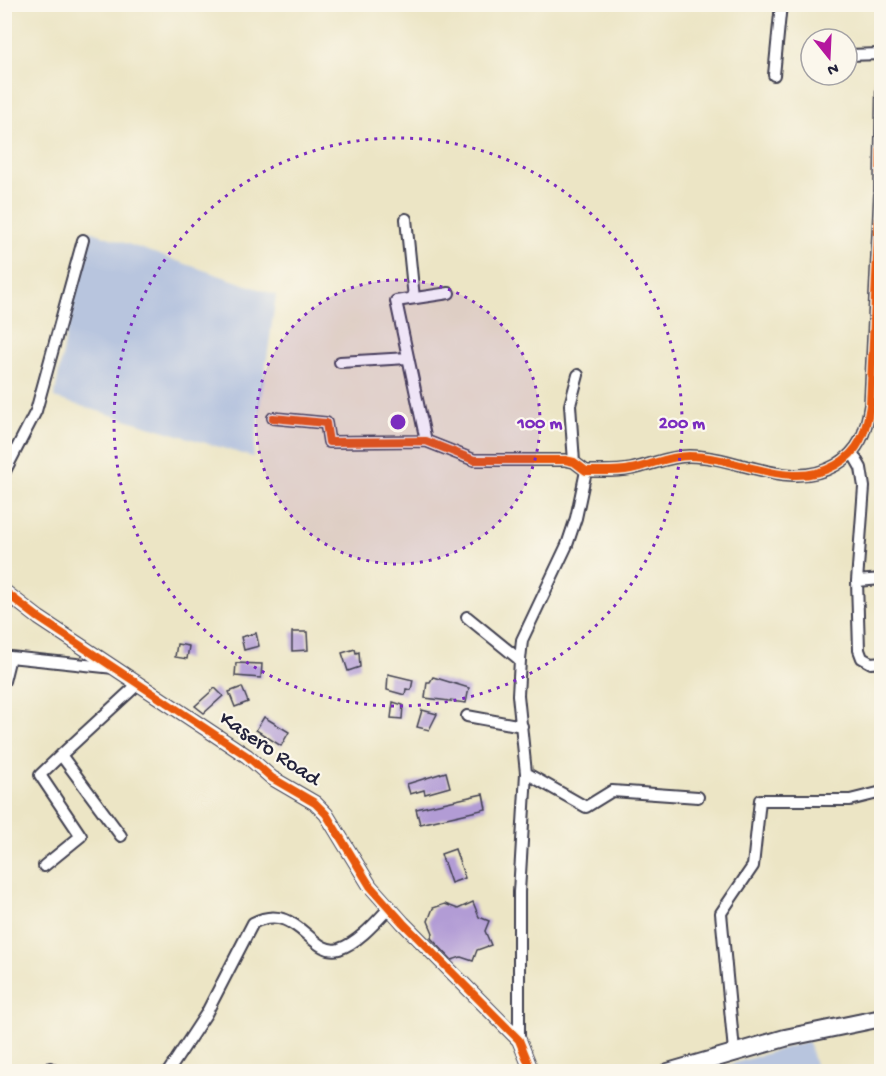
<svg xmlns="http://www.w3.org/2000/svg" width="886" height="1076" font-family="'Gochi Hand',sans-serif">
<rect width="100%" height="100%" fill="#fbf7ec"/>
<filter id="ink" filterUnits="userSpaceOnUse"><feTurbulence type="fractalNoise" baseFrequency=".0167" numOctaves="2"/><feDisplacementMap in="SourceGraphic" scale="12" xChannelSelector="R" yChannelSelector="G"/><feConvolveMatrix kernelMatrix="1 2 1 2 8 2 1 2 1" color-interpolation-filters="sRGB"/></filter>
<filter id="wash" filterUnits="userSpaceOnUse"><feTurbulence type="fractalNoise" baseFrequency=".008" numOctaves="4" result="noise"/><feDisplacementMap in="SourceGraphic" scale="24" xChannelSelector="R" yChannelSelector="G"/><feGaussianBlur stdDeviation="1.35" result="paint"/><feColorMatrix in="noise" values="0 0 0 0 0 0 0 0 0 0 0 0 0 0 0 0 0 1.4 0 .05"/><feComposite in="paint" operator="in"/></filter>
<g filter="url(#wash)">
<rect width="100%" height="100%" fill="#ece5c5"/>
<path fill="#b8c5de" d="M87,230L276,295L253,457L54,398Z
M808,1041L817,1071L705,1072Z"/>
<g id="blocks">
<path fill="#b29cd5" d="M292,632H307L308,650L292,651Z
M256,633L259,646L244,650L241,637Z
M177,644L189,646L187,659L175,657Z
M355,649L356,653L359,652L360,667L348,671L342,653Z
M236,663L262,664L261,678L235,676Z
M388,674L413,680L411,690L406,689L405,695L387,690Z
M433,677L469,688L466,703L425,698L427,682H430Z
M242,687L248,702L235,707L229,692Z
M215,688L223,696L204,713L195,706Z
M393,702L403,705L402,719L391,718Z
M422,710L437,714L429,730L417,727Z
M264,717L289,732L281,746L256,730Z
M446,772L450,787L425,794L424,790L410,794L407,784Z
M483,794L486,809L420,824L416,809Z
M455,849L465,878L451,883L441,854Z
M473,902L479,917L489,921L485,931L491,945L477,950L473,961L461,957L452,960L431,938L433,933L428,921L433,908L445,904L458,909Z"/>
</g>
</g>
<g filter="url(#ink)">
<use href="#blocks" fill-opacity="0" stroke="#403f50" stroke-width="1.5"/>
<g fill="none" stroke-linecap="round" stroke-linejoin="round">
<defs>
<path id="minor" d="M847,55L882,54
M774,75L781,4
M406,219L414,298
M340,362L408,358
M273,418L326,423L329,442L426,441L474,460H565L574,462L586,471C600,471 617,472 631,469C651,465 669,456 689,456C738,456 789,492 836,465C860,451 866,432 870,405L880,193L882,82
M426,441L396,301L449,293
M853,454L861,468L864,487L857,581L859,650L862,658L871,663L882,662
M574,462L570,405L578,375
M4,473L36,411L83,240
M857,581L882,579
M467,617L520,660
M4,681L10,657L114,668
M467,716L522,726
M526,773L586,807L612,791L698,797
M121,836L61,755L138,684
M44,866L81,836L40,775L61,755
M519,1040V892L526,773L518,695L520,660L522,640L567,545L576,518L586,471
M734,1051L721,913L753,866L760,800H850L882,792
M50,1068L56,1072
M168,1072L206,1014L253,923C297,900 311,957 339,949C358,943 376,922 389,908"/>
<path id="tertiary" d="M4,591L39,618L247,756L272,778L315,803L326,814L370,886L403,923L519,1040L532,1072"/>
<path id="primary" d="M668,1072L785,1038L882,1018"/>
</defs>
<use href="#minor" stroke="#403f50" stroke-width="14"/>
<use href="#tertiary" stroke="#403f50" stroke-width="16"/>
<use href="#primary" stroke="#403f50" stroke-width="20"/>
<use href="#minor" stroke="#fff" stroke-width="10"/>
<use href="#tertiary" stroke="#fff" stroke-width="14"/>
<use href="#primary" stroke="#fff" stroke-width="16"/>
<defs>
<path id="cycleway" d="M273,418L326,423L329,442L426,441L474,460H565L574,462L586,471C600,471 617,472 631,469C651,465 669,456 689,456C738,456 789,492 836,465C860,451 866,432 870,405L880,193L882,82
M4,591L39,618L247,756L272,778L315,803L326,814L370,886L403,923L519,1040L532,1072"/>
</defs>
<use href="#cycleway" stroke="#fbf7ec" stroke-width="11"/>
<use href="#cycleway" stroke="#e8590c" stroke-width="8"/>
</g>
</g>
<circle cx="398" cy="422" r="142" fill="#7b2cbf" fill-opacity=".12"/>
<g fill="none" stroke="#7b2cbf" stroke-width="3" stroke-dasharray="3 6">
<circle cx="398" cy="422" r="142"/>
<circle cx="398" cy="422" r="284"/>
</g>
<g text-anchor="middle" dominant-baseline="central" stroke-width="4.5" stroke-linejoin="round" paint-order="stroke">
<g font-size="22" fill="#22223b" stroke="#fbf7ec">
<text transform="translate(269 750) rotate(34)">Kasero Road</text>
</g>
</g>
<circle cx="398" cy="422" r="9" fill="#7b2cbf" stroke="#fbf7ec" stroke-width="3"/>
<g font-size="18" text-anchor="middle" font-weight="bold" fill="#7b2cbf" stroke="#fbf7ec" stroke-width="4.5" stroke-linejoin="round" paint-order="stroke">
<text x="540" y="428">100 m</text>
<text x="682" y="428">200 m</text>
</g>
<rect width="886" height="1076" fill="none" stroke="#fbf7ec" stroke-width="24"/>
<g transform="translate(829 57) rotate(162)"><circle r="28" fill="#fbf7ec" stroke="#a4a2a5" stroke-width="1.5"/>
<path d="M0-4.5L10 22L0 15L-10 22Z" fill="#b5179e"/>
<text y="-9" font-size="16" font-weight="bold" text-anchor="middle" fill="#22223b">N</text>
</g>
</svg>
